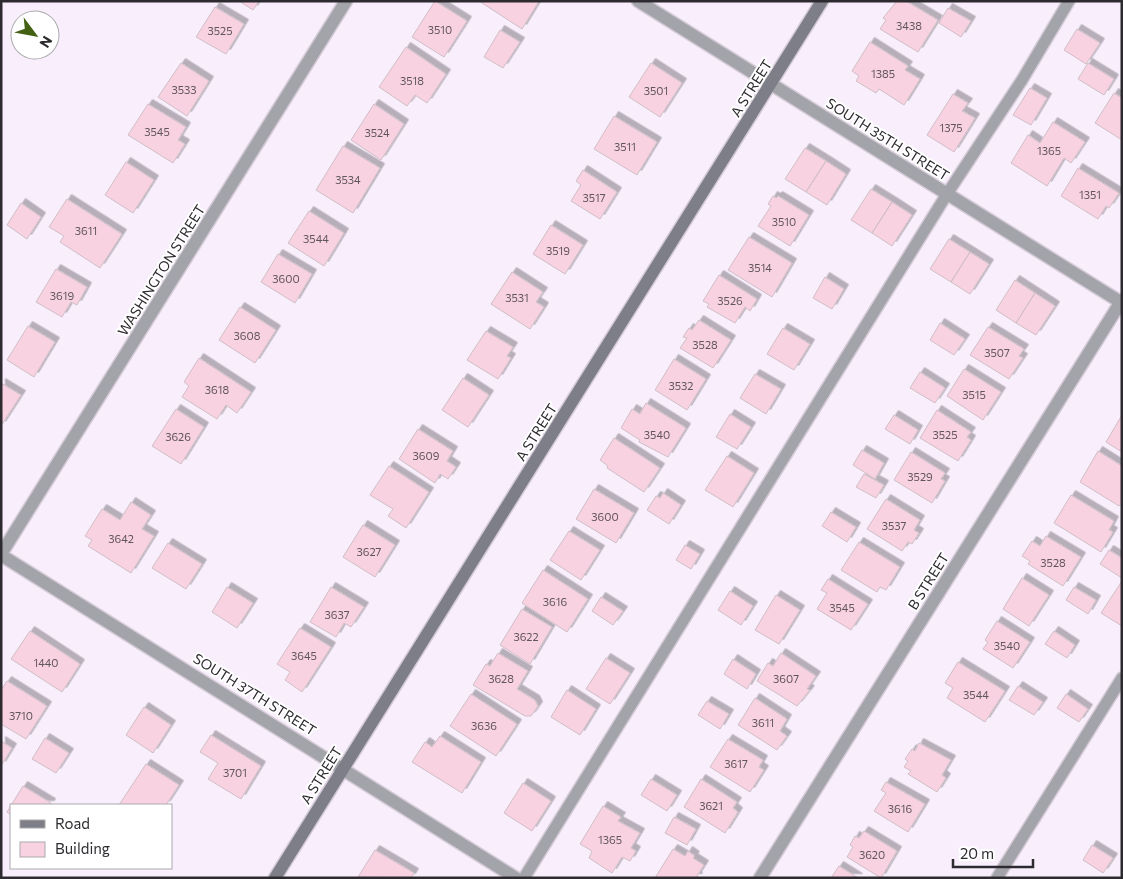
<svg xmlns="http://www.w3.org/2000/svg" width="1123" height="879" font-family="Commissioner,sans-serif">
<defs>
<filter id="shadow"><feDropShadow dx="4.5" dy="-4.5" stdDeviation="0" flood-color="#0004"/></filter>
</defs>
<rect width="100%" height="100%" fill="#f8eefc"/>
<path fill="#f8d2e1" stroke="#cfbec5" filter="url(#shadow)" d="M239,1H259L253,10Z
M435,1L467,21L444,57L412,37Z
M479,1H539L522,29Z
M897,1H906L938,20L918,52L880,29L886,20L883,18Z
M215,7L244,24L226,54L196,37Z
M948,8L971,21L961,37L939,23Z
M1077,29L1100,43L1086,64L1064,50Z
M500,30L520,42L503,68L484,57Z
M870,42L908,66L905,70L920,79L904,105L879,89L876,93L856,81L859,76L852,71Z
M406,47L446,74L427,103L415,95L407,106L379,87Z
M181,63L209,81L187,116L158,97Z
M651,63L682,83L660,117L629,97Z
M1088,63L1114,79L1104,95L1078,79Z
M1030,88L1047,98L1031,125L1013,115Z
M1114,93L1122,98V140L1095,123Z
M953,94L968,103L962,111L975,118L954,152L927,135Z
M148,104L186,127L178,140L185,144L173,163L128,135Z
M374,104L404,124L381,160L351,140Z
M614,116L657,142L637,175L594,149Z
M1053,122L1085,142L1071,163L1064,158L1047,186L1011,163L1028,135L1040,143Z
M343,146L380,168L353,213L316,190Z
M805,148L826,161L806,192L785,179Z
M826,161L846,174L827,205L806,192Z
M126,162L154,180L133,213L105,195Z
M1078,168L1119,193L1109,208L1106,206L1098,219L1061,196Z
M583,170L617,192L600,219L571,201L581,185L576,181Z
M871,189L892,202L872,233L851,220Z
M773,196L776,198L778,196L809,215L790,246L758,226L771,206L768,204Z
M67,199L122,234L100,268L60,242L64,236L49,227Z
M892,202L912,215L892,246L872,233Z
M21,203L41,217L27,239L7,225Z
M309,211L344,233L324,266L288,243Z
M551,225L583,245L565,274L533,254Z
M749,237L792,263L772,297L728,270Z
M949,239L970,252L951,282L930,269Z
M970,252L989,264L970,294L951,282Z
M278,254L312,274L295,303L261,282Z
M56,269L87,287L77,305L71,302L62,317L36,302Z
M512,272L543,292L536,302L544,307L530,329L491,304Z
M719,275L757,299L750,311L745,307L735,323L707,307L709,304L703,301Z
M825,277L844,289L832,309L813,298Z
M1015,280L1035,293L1016,323L996,310Z
M1035,293L1055,306L1036,335L1016,323Z
M240,307L276,330L255,363L219,340Z
M699,320L731,340L713,368L680,348L687,338L683,337L689,328L692,330Z
M940,323L965,339L954,355L930,340Z
M28,326L55,342L34,377L7,360Z
M988,327L1024,349L1019,356L1023,358L1009,379L970,355Z
M783,328L810,344L794,370L767,354Z
M486,331L513,347L507,356L511,358L498,379L467,360Z
M199,358L251,392L237,413L226,405L217,419L182,397L189,386L184,382Z
M674,359L706,379L687,410L655,390Z
M964,369L1001,392L983,420L947,396Z
M920,372L945,388L935,403L910,388Z
M755,374L781,389L766,414L740,398Z
M463,378L489,395L468,427L442,410Z
M1,383L21,395L1,426Z
M646,403L686,428L668,457L639,442L640,440L621,428L632,409L640,414Z
M176,409L204,427L181,464L152,446Z
M937,410L971,432L967,437L971,440L958,461L920,438Z
M730,414L751,427L737,449L716,437Z
M894,415L918,430L910,444L885,429Z
M1122,415V452L1106,442Z
M418,429L453,451L447,461L456,467L448,479L440,474L435,483L399,459Z
M614,438L660,468L644,492L607,468L608,466L600,460Z
M862,450L884,463L875,479L853,465Z
M1098,451L1122,466V502L1119,506L1080,482Z
M911,452L945,473L941,479L945,481L932,503L894,480Z
M727,456L754,473L733,507L705,490Z
M389,466L429,492L406,528L388,516L393,509L370,495Z
M864,474L884,485L876,498L856,487Z
M594,489L634,513L616,543L576,519Z
M663,493L681,505L669,524L647,510L656,496L660,498Z
M1071,495L1114,521L1109,530L1113,532L1101,552L1054,523Z
M886,499L920,520L914,530L919,533L912,544L908,542L902,551L867,529Z
M131,502L151,515L142,529L154,536L131,573L88,546L92,540L85,536L102,509L120,520Z
M831,512L856,527L847,542L822,526Z
M363,525L395,545L375,577L343,557Z
M569,531L600,550L581,580L550,560Z
M1046,536L1081,557L1063,586L1028,564L1030,561L1022,556L1032,541L1040,546Z
M859,542L900,567L886,590L880,587L877,592L841,570Z
M168,543L202,564L186,589L152,568Z
M685,545L700,554L691,569L676,560Z
M1109,550L1122,558V578L1100,564Z
M543,570L588,599L567,632L522,603Z
M1022,578L1049,595L1029,626L1003,609Z
M828,579L868,604L851,630L817,609L827,593L821,590Z
M1122,581V626L1101,613Z
M227,587L253,603L237,628L212,612Z
M331,587L364,607L351,627L344,623L336,637L310,622Z
M1074,587L1096,600L1088,614L1066,600Z
M730,591L753,606L741,625L718,610Z
M776,595L800,610L779,644L755,630Z
M601,597L623,611L613,625L592,611Z
M522,609L552,627L530,664L500,645Z
M997,621L1030,642L1013,668L983,649L988,642L985,640Z
M300,628L331,647L302,692L285,680L290,672L277,664Z
M30,631L80,664L62,692L11,659Z
M1054,631L1075,645L1067,658L1045,644Z
M498,653L528,671L517,689L535,700L538,706L531,716H525L473,685L486,664L490,666Z
M781,653L816,676L807,689L810,690L797,706L757,681L768,663L773,666Z
M606,658L630,673L610,704L586,689Z
M733,659L756,674L747,689L724,674Z
M958,662L1005,691L985,722L947,698L953,688L945,683Z
M7,681L47,706L26,739L1,724V690Z
M1018,686L1043,702L1034,715L1009,700Z
M567,690L596,709L580,735L551,717Z
M471,694L517,724L496,756L450,726Z
M1066,694L1088,709L1079,722L1057,708Z
M755,698L787,719L780,731L787,736L777,750L738,725Z
M707,701L729,714L720,729L698,715Z
M144,707L171,725L153,753L126,735Z
M211,735L261,766L241,799L208,779L218,763L200,752Z
M440,736L481,762L462,793L412,762L425,742L432,747Z
M45,738L69,753L56,773L32,759Z
M728,739L763,760L759,767L764,770L750,792L710,767Z
M1,741L12,748L1,766Z
M919,743L951,760L942,775L946,778L937,792L908,774L911,771L904,767L908,761L905,759L912,749L915,751Z
M146,764L179,785L166,805H119Z
M651,779L677,795L667,811L641,795Z
M701,779L737,802L733,808L738,812L725,833L684,807Z
M886,782L925,804L908,832L874,811L886,793L881,790Z
M523,783L551,801L532,831L504,813Z
M23,786L51,803L50,805H11V815L7,812Z
M603,806L621,817L618,821L640,833L631,848L636,851L630,861L622,857L612,873L589,858L592,851L580,844Z
M674,817L696,829L687,845L665,833Z
M864,831L897,851L881,878L847,857L853,847L850,845L855,836L859,838Z
M1092,845L1113,858L1103,873L1083,860Z
M673,849L685,856L688,851L695,856L693,858L704,865L697,876L698,878H655Z
M375,850L414,873L411,878L358,877Z
M839,866L858,878H831Z"/>
<g fill="none" stroke-linecap="round" stroke-linejoin="round">
<defs>
<path id="service" d="M524,878L947,194L1022,80L1069,1
M997,878L1122,678"/>
<path id="minor" d="M638,1L1122,303
M1,554L346,1
M1,555L516,878
M760,878L1122,300"/>
<path id="secondary" d="M275,878L822,1"/>
</defs>
<use href="#service" stroke="#d4cbd7" stroke-width="14"/>
<use href="#minor" stroke="#d4cbd7" stroke-width="15"/>
<use href="#secondary" stroke="#d4cbd7" stroke-width="15"/>
<use href="#service" stroke="#a3a3aa" stroke-width="11"/>
<use href="#minor" stroke="#a3a3aa" stroke-width="12"/>
<use href="#secondary" stroke="#7d7e87" stroke-width="12"/>
</g>
<g text-anchor="middle" dominant-baseline="central" stroke-width="4" stroke-linejoin="round" paint-order="stroke">
<g font-size="11" fill="#60555c">
<text x="909" y="25">3438</text>
<text x="440" y="29">3510</text>
<text x="220" y="30">3525</text>
<text x="883" y="73">1385</text>
<text x="412" y="80">3518</text>
<text x="184" y="89">3533</text>
<text x="656" y="90">3501</text>
<text x="951" y="127">1375</text>
<text x="157" y="131">3545</text>
<text x="377" y="132">3524</text>
<text x="625" y="146">3511</text>
<text x="1049" y="150">1365</text>
<text x="348" y="179">3534</text>
<text x="1090" y="194">1351</text>
<text x="594" y="197">3517</text>
<text x="784" y="221">3510</text>
<text x="86" y="230">3611</text>
<text x="316" y="238">3544</text>
<text x="558" y="250">3519</text>
<text x="760" y="267">3514</text>
<text x="286" y="278">3600</text>
<text x="62" y="295">3619</text>
<text x="517" y="297">3531</text>
<text x="730" y="300">3526</text>
<text x="247" y="335">3608</text>
<text x="705" y="344">3528</text>
<text x="997" y="352">3507</text>
<text x="681" y="385">3532</text>
<text x="217" y="389">3618</text>
<text x="974" y="394">3515</text>
<text x="657" y="434">3540</text>
<text x="945" y="434">3525</text>
<text x="178" y="436">3626</text>
<text x="426" y="455">3609</text>
<text x="920" y="476">3529</text>
<text x="605" y="516">3600</text>
<text x="894" y="525">3537</text>
<text x="121" y="538">3642</text>
<text x="369" y="551">3627</text>
<text x="1053" y="562">3528</text>
<text x="555" y="601">3616</text>
<text x="842" y="607">3545</text>
<text x="337" y="614">3637</text>
<text x="526" y="636">3622</text>
<text x="1007" y="645">3540</text>
<text x="304" y="655">3645</text>
<text x="46" y="662">1440</text>
<text x="501" y="678">3628</text>
<text x="786" y="678">3607</text>
<text x="976" y="694">3544</text>
<text x="21" y="715">3710</text>
<text x="763" y="722">3611</text>
<text x="484" y="725">3636</text>
<text x="736" y="763">3617</text>
<text x="235" y="772">3701</text>
<text x="711" y="805">3621</text>
<text x="900" y="808">3616</text>
<text x="610" y="839">1365</text>
<text x="872" y="854">3620</text>
</g>
<g font-size="14" fill="#2e2b30" stroke="#fff">
<text transform="translate(751 88) rotate(-58)">A STREET</text>
<text transform="translate(888 139) rotate(32)">SOUTH 35TH STREET</text>
<text transform="translate(161 270) rotate(-58)">WASHINGTON STREET</text>
<text transform="translate(536 432) rotate(-58)">A STREET</text>
<text transform="translate(928 581) rotate(-58)">B STREET</text>
<text transform="translate(255 694) rotate(32)">SOUTH 37TH STREET</text>
<text transform="translate(321 775) rotate(-58)">A STREET</text>
</g>
</g>
<rect width="1123" height="879" fill="none" stroke="#2e2b30" stroke-width="5"/>
<rect x="10" y="804" width="162" height="65" fill="#ffffff" stroke="#abaaac"/>
<rect x="20" y="820" width="25" height="8" fill="#7d7e87" stroke="#abaaac"/>
<text x="55" y="829" font-size="15" fill="#2e2b30">Road</text>
<rect x="20" y="842" width="25" height="15" fill="#f8d2e1" stroke="#abaaac"/>
<text x="55" y="854" font-size="15" fill="#2e2b30">Building</text>
<g transform="translate(35 35) rotate(122)"><circle r="24" fill="#ffffff" stroke="#abaaac"/>
<path d="M0-4L9 19L0 12L-9 19Z" fill="#446113"/>
<text y="-8" font-size="14" font-weight="bold" text-anchor="middle" fill="#2e2b30">N</text>
</g>
<path d="M953 859v8h80v-8" fill="none" stroke="#2e2b30" stroke-width="2.5"/>
<text x="960" y="859" font-size="15" fill="#2e2b30" stroke="#ffffff" stroke-width="4" paint-order="stroke">20 m</text>
</svg>
